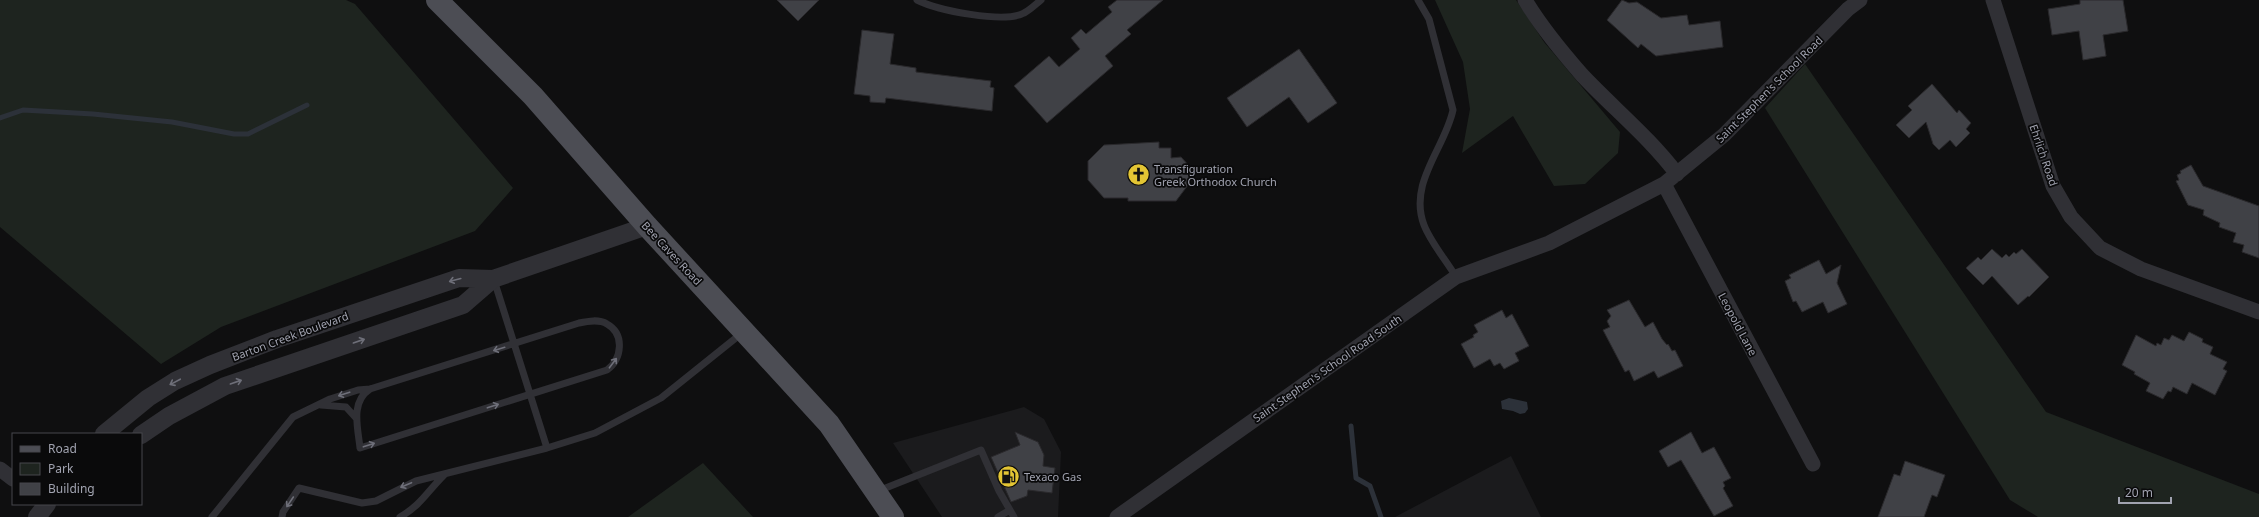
<svg xmlns="http://www.w3.org/2000/svg" width="2259" height="517" font-family="'Noto Sans',sans-serif">
<rect width="100%" height="100%" fill="#0f0f10"/>
<path fill="#1b1b1d" d="M1024,407L1044,419L1061,452L1058,517H942L893,443Z
M1511,456L1541,517H1395L1488,468Z"/>
<path fill="#1e241f" d="M0,0H346L355,4L513,188L475,231L221,327L161,364L0,227Z
M1435,0H1516L1544,42L1620,132L1618,153L1585,184L1554,186L1513,116L1462,153L1470,109L1463,62Z
M1805,64L2046,412L2259,494V517H2038L2010,500L1765,108Z
M703,463L753,517H628Z"/>
<path fill="#2c3139" d="M1509,398L1527,402L1528,409L1525,413L1520,414L1513,411L1502,409L1501,401Z"/>
<g fill="none" stroke-linecap="round" stroke-linejoin="round">
<path stroke="#2c3139" stroke-width="5" d="M0,118L23,110L93,114L172,122L234,134H248L307,105
M1351,426L1356,478L1370,486L1381,517"/>
</g>
<path fill="#404146" stroke="#2a292c" d="M777,0H819L798,21Z
M1117,0H1163L1127,30L1131,34L1105,56L1113,66L1047,123L1014,86L1049,56L1059,67L1080,49L1071,38L1081,29L1086,34L1112,12L1108,7Z
M1622,0L1629,3L1637,2L1661,18L1687,15L1689,25L1720,21L1723,47L1656,56L1641,44L1638,48L1607,20Z
M2080,0H2123L2128,31L2103,35L2106,56L2083,60L2079,31L2052,35L2048,9L2080,4Z
M862,30L894,34L890,64L916,68V72L991,81L990,87L994,88L992,111L886,98L885,103L870,102V96L854,94Z
M1299,49L1337,103L1308,123L1289,97L1247,127L1227,98Z
M1932,84L1957,113L1959,110L1971,123L1966,129L1970,133L1956,147L1950,140L1939,150L1933,144L1926,122L1909,138L1896,125L1912,110L1908,106Z
M1159,142V148H1171V158L1181,157L1191,168V181L1176,201H1128V198H1104L1088,180V161L1104,145Z
M2191,165L2203,186L2259,206V258L2242,252L2244,245L2233,242L2236,233L2219,227L2220,223L2203,215L2204,210L2188,205L2176,181L2179,180L2177,175L2181,173L2180,171Z
M1992,249L2002,258L2006,254L2009,257L2014,252L2016,254L2022,249L2049,277L2029,297L2028,296L2018,305L1992,276L1983,285L1966,268L1978,257L1981,260Z
M1819,260L1826,274L1841,265L1837,283L1847,304L1828,313L1823,302L1802,312L1796,301L1793,302L1785,281L1791,278L1789,275Z
M1629,300L1645,327L1653,322L1662,339L1667,345L1668,344L1672,351L1675,350L1683,366L1658,378L1654,371L1634,381L1629,370L1625,372L1603,330L1610,327L1607,321L1611,316L1607,310Z
M1502,310L1506,318L1512,314L1529,346L1515,353L1519,361L1504,369L1500,363L1494,366L1490,359L1474,368L1461,344L1474,337L1473,335L1478,332L1474,325Z
M2189,332L2203,339L2202,342L2213,347L2210,354L2227,362L2223,369L2227,371L2215,395L2192,383L2187,394L2173,387L2171,392L2168,391L2163,399L2146,391L2150,383L2134,374L2135,372L2122,365L2136,335L2156,346L2157,343L2161,345L2164,338L2169,340L2172,335L2184,341Z
M1015,432L1038,442L1044,455L1043,466L1055,468L1052,493L1028,490L1027,496L1011,502L991,457L1020,445Z
M1691,432L1702,453L1714,447L1731,478L1723,482L1725,486L1723,488L1733,506L1714,516L1681,460L1668,467L1659,451Z
M1905,461L1945,475L1937,497L1932,495L1924,517H1878L1894,474L1900,476Z"/>
<g fill="none" stroke-linecap="round" stroke-linejoin="round">
<path stroke="#303035" stroke-width="7" d="M917,0C937,10 1004,24 1024,13C1030,10 1036,4 1041,0
M1418,0L1429,19L1453,110C1445,148 1408,183 1424,225C1431,243 1446,260 1456,277
M494,280L547,448
M321,405L346,407L356,418
M878,491L981,450L999,491L1014,517
M212,517L293,417L330,399L358,390L370,389L579,323C588,321 599,319 607,324C625,334 622,359 607,370L360,448C358,428 350,402 370,389
M282,517L283,512L299,488L362,503L376,501L416,481L547,448L595,433L661,398L742,333
M400,517C421,505 427,492 444,475
M998,517L1010,510"/>
<path stroke="#303035" stroke-width="15" d="M1525,0C1541,27 1561,51 1582,75C1613,108 1649,137 1677,174
M1993,0L2053,186L2071,217L2100,248L2141,269L2259,312
M1664,184L1813,464
M0,469L13,479
M1117,517L1456,277L1549,243L1664,184L1724,135L1848,9L1860,0"/>
<path stroke="#303035" stroke-width="18" d="M104,434L148,398L175,381L210,365L277,339L459,278L493,279L647,226
M141,435L169,416L225,386L463,305L493,279
M37,517L47,504"/>
<path stroke="#4c4d54" stroke-width="22" d="M437,0L533,96L647,226L829,424L893,517"/>
</g>
<defs><path id="oneway-shaft" d="M-6 0H5M1.5-3L5.5 0L1.5 3" fill="none" stroke-width="1.6" stroke-linecap="round" stroke-linejoin="round"/></defs>
<g stroke="#6e6f79">
<use href="#oneway-shaft" transform="translate(455 280) rotate(165)"/>
<use href="#oneway-shaft" transform="translate(359 341) rotate(-19)"/>
<use href="#oneway-shaft" transform="translate(499 349) rotate(163)"/>
<use href="#oneway-shaft" transform="translate(613 363) rotate(-53)"/>
<use href="#oneway-shaft" transform="translate(175 382) rotate(152)"/>
<use href="#oneway-shaft" transform="translate(236 382) rotate(-19)"/>
<use href="#oneway-shaft" transform="translate(344 394) rotate(162)"/>
<use href="#oneway-shaft" transform="translate(493 406) rotate(-18)"/>
<use href="#oneway-shaft" transform="translate(369 445) rotate(-18)"/>
<use href="#oneway-shaft" transform="translate(406 485) rotate(157)"/>
<use href="#oneway-shaft" transform="translate(290 502) rotate(124)"/>
</g>
<defs>
<symbol id="church-disc" viewBox="-11 -11 22 22"><circle r="9.5" fill="#e3c534" stroke="#0a0a0b"/><path d="M-1.2-6h2.4v3.5h3.3v2.4h-3.3V6h-2.4V-.1h-3.3v-2.4h3.3Z" fill="#111"/></symbol>
<symbol id="fuel-disc" viewBox="-11 -11 22 22"><circle r="9.5" fill="#e3c534" stroke="#0a0a0b"/><path d="M-5.5-6h7V0h2V4h1.3V-2.5L3-4.5l.8-.8L6-3V5H2.5V1h-1V6h-7ZM-4.2-4.7v3.2H.2V-4.7Z" fill="#111"/></symbol>
</defs>
<g fill-rule="evenodd">
<use href="#church-disc" x="1126" y="162" width="25" height="25"/>
<use href="#fuel-disc" x="996" y="464" width="25" height="25"/>
</g>
<g text-anchor="middle" dominant-baseline="central" stroke-width="3.5" stroke-linejoin="round" paint-order="stroke">
<g font-size="11" fill="#a1a3b0" stroke="#0a0a0b">
<text transform="translate(1769 89) rotate(-45)">Saint Stephen's School Road</text>
<text transform="translate(2044 155) rotate(71)">Ehrlich Road</text>
<text transform="translate(672 253) rotate(47)">Bee Caves Road</text>
<text transform="translate(1738 324) rotate(62)">Leopold Lane</text>
<text transform="translate(290 336) rotate(-20)">Barton Creek Boulevard</text>
<text transform="translate(1327 368) rotate(-35)">Saint Stephen's School Road South</text>
</g>
<g font-size="11" fill="#a1a3b0" stroke="#0a0a0b" text-anchor="start">
<text x="1154" y="168">Transfiguration<tspan x="1154" dy="13">Greek Orthodox Church</tspan></text>
<text x="1024" y="476">Texaco Gas</text>
</g>
</g>
<rect x="12" y="433" width="130" height="72" fill="#0a0a0b" stroke="#46474d"/>
<rect x="20" y="446" width="20" height="6" fill="#4c4d54" stroke="#46474d"/>
<text x="48" y="453" font-size="12" fill="#a1a3b0">Road</text>
<rect x="20" y="463" width="20" height="12" fill="#1e241f" stroke="#46474d"/>
<text x="48" y="473" font-size="12" fill="#a1a3b0">Park</text>
<rect x="20" y="483" width="20" height="12" fill="#404146" stroke="#46474d"/>
<text x="48" y="493" font-size="12" fill="#a1a3b0">Building</text>
<path d="M2119 497v6h52v-6" fill="none" stroke="#a1a3b0" stroke-width="2"/>
<text x="2125" y="497" font-size="12" fill="#a1a3b0" stroke="#0a0a0b" stroke-width="3" paint-order="stroke">20 m</text>
</svg>
